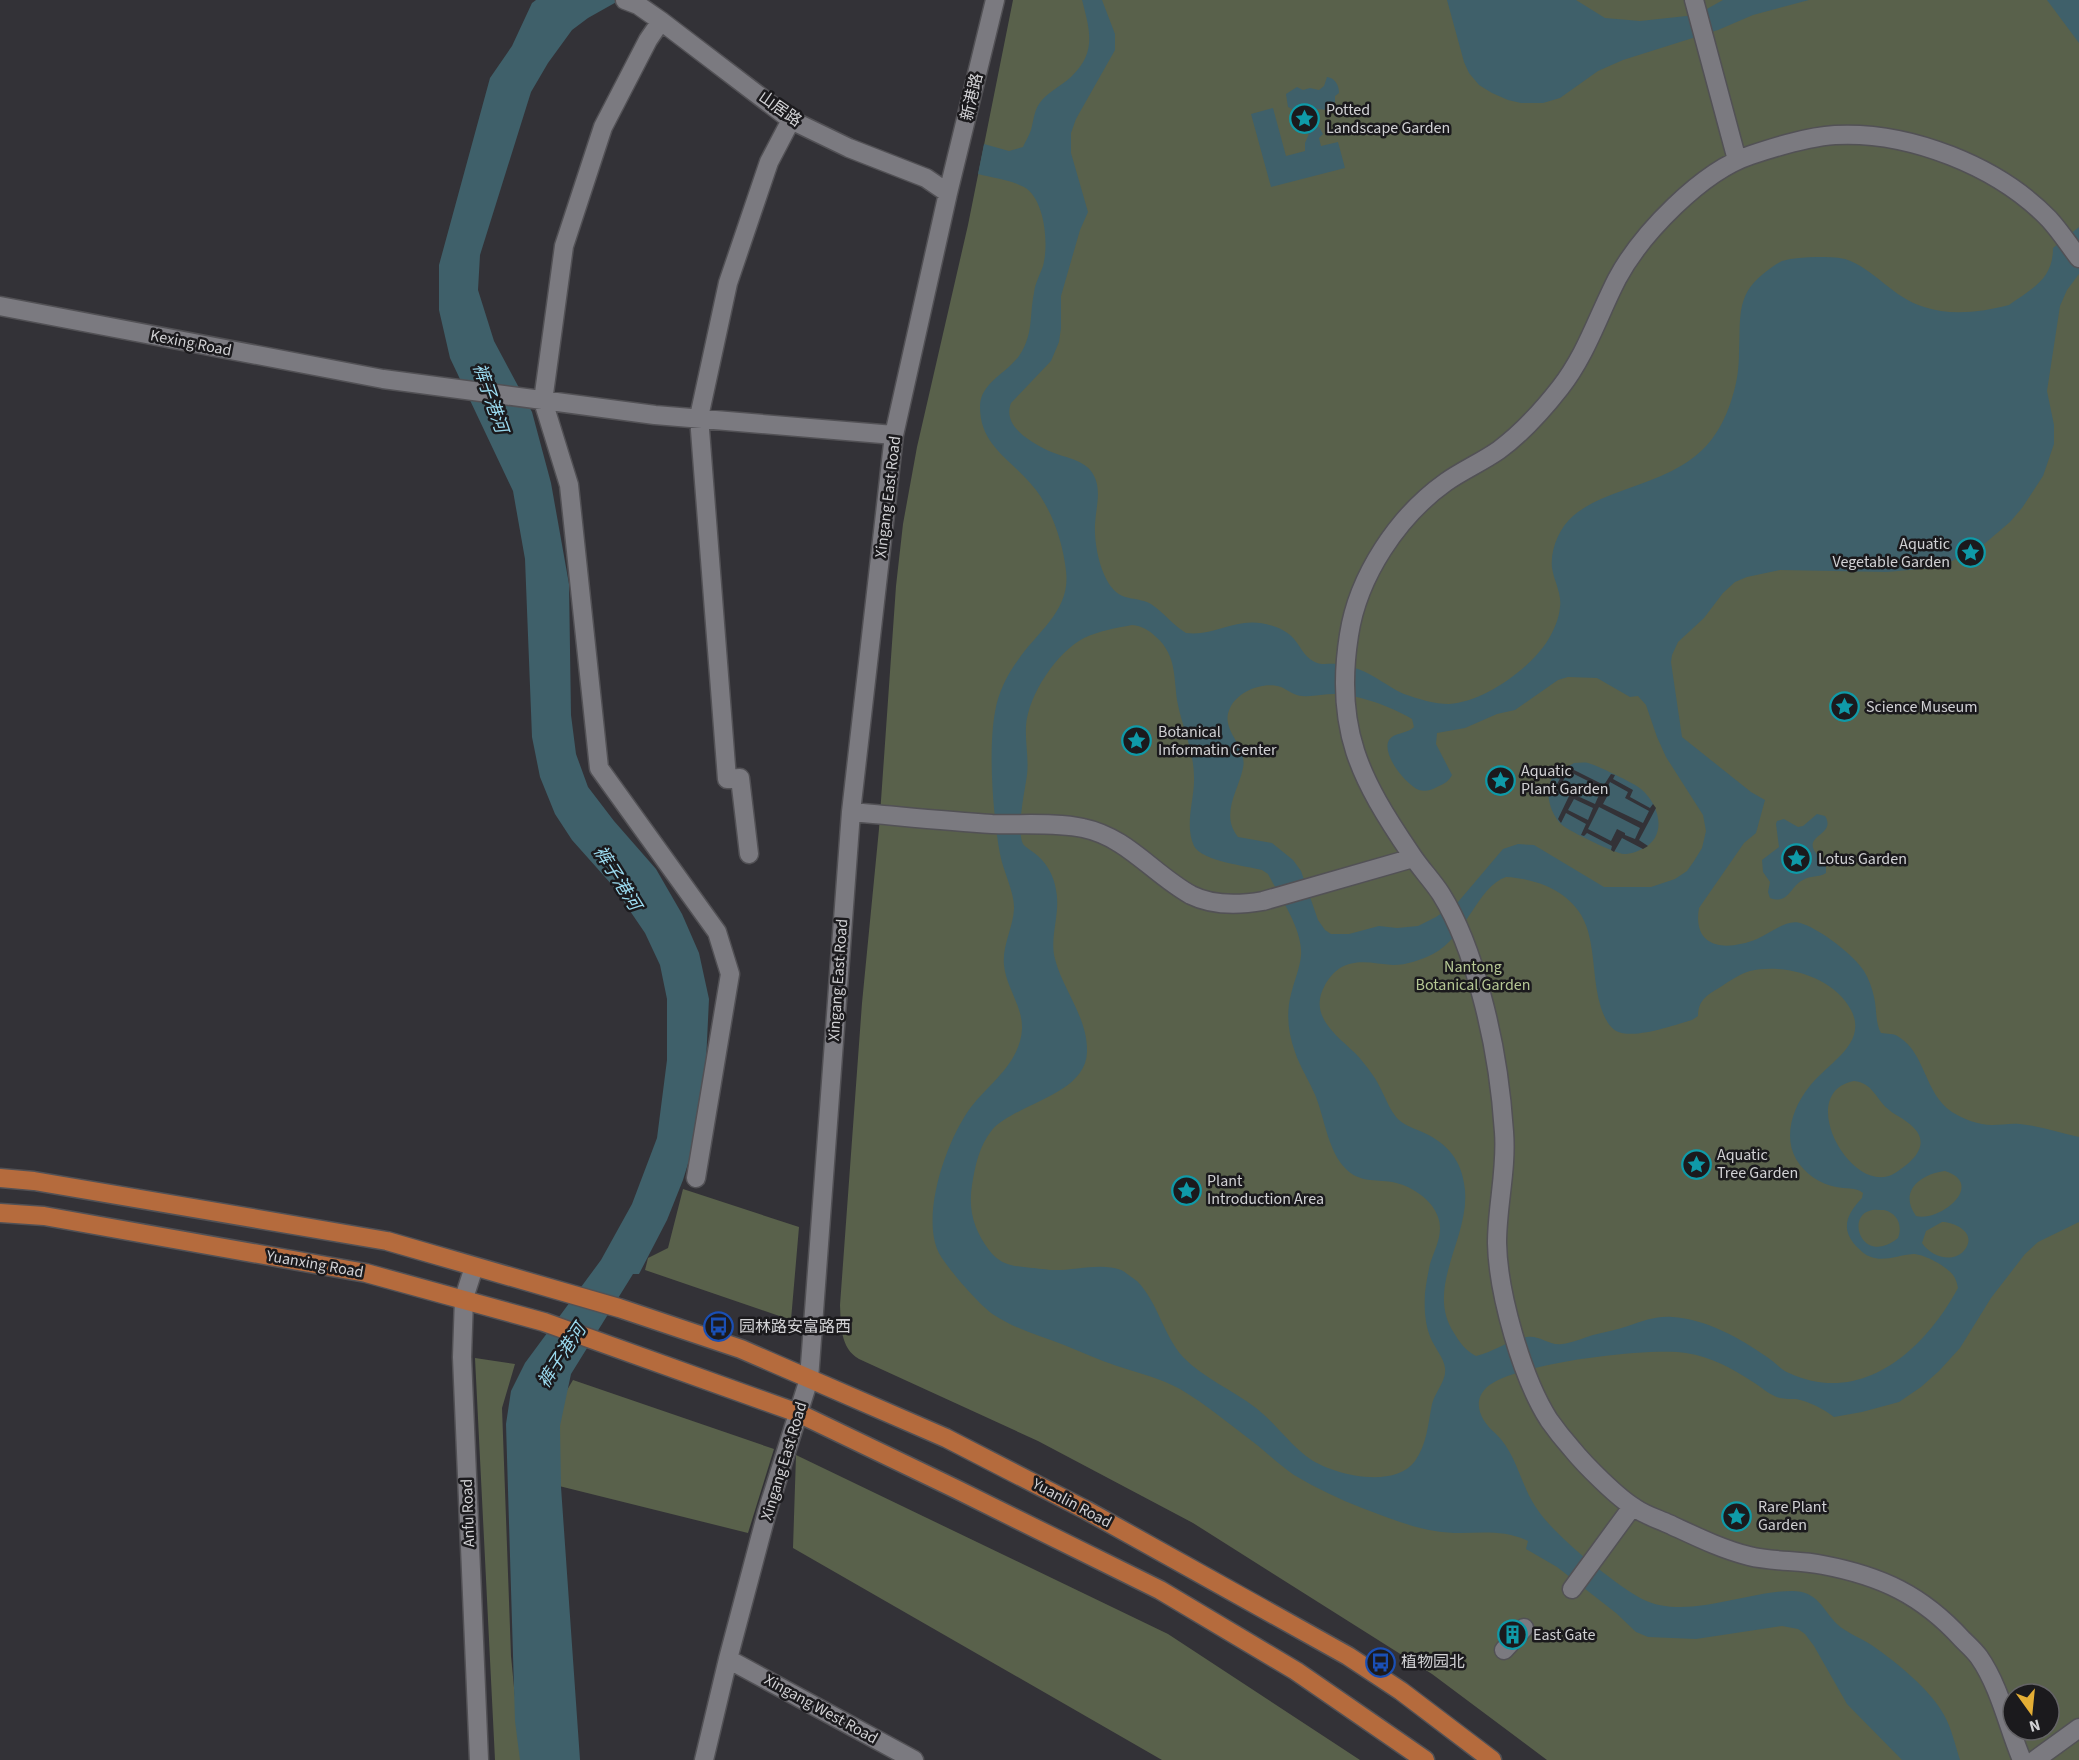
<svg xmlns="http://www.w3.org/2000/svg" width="2079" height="1760" font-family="'Source Sans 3','Noto Sans SC',sans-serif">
<rect width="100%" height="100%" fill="#333237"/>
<path fill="#59614b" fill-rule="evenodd" d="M1013,0H2079V1760H1547L1432,1674L1193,1523L1038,1441L859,1359C840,1348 841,1325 840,1305L862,1003L879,829L896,586L903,524L917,447L968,225ZM2013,1694H2049V1730H2013Z
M683,1189L799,1227L791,1320L645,1270L648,1258L668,1248Z
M475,1358L515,1364L502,1408L511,1656L521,1760H495Z
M573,1380L774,1449L748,1533L547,1483L548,1422Z
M796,1455L1168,1634L1360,1760H1162L793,1548Z"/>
<path fill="#3f606a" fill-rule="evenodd" d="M536,0H620L588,18L572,30L548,63L531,92L480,255L478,290L494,341L532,412L551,483L569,584L571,715L576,754L588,787L614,821L656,869L682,914L699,953L709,999L706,1062L694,1144L683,1180L667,1220L639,1274H633L571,1374L560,1426L561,1487L580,1760H520L515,1721L506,1424L511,1391L525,1363L601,1260L632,1204L657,1138L667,1060V999L660,965L645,933L613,886L572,840L555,814L540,777L532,737L525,559L513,491L450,358L439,310V265L490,78L512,46L532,3Z
M1082,0H1102L1115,34V50L1076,119L1071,133V153L1088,212L1080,230L1061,296V328L1059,342L1051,361L1011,403C1002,427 1031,442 1049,451C1062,457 1082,459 1091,471C1103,487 1096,506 1095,524C1094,544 1100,574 1113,589C1123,601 1139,597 1151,604C1163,612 1173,625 1186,633C1218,637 1238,613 1276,627C1300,636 1298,652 1313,661C1321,666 1328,663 1336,664C1343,665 1352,667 1358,669C1375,675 1388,687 1404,694C1418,699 1435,704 1449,704C1484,702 1530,669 1548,640C1554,630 1559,619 1560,607C1562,594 1554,581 1552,568C1550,550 1559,528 1573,516C1587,504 1607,496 1624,490C1678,471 1714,457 1732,398C1737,383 1739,368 1739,352C1741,321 1735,296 1763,274C1769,269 1776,264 1782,261C1793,258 1805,257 1817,257C1826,257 1836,257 1845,259C1875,269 1893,298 1924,307C1950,316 1983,312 2009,305C2032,288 2053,280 2053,248L2079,227V274L2067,290L2060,306L2047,391L2054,425V444L2043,476L2022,508L2010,522L1976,551L1947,563L1931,568L1887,572L1780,570L1747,577L1735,582L1723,593L1704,618L1678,642L1672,655L1671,662L1682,737L1751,792L1765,800L1756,833L1744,843L1699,908C1692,950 1727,951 1757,939C1771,933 1788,917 1803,924C1821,930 1854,955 1864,971C1869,979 1872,988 1874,997C1877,1008 1875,1023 1881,1033C1887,1034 1894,1033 1899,1037C1926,1054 1924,1093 1952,1112C1963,1119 1979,1125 1992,1125C2001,1125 2011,1123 2020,1124C2040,1126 2060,1133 2079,1137V1222L2038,1242L2025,1254L1991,1298L1960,1348L1939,1371L1921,1387L1899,1402L1862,1412L1834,1417C1822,1408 1810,1402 1796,1399C1791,1399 1785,1399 1780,1398C1771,1396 1761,1387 1753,1382C1732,1368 1711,1357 1686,1353C1651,1347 1511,1363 1486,1388C1471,1403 1482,1422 1495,1433C1516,1452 1520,1483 1535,1506C1552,1534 1613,1583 1642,1599C1686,1621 1746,1591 1792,1591C1818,1591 1822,1609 1837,1624C1846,1633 1862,1638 1873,1646C1896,1662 1931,1690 1944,1715C1952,1729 1955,1745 1960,1760H1902L1847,1704L1814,1646L1805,1634L1798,1629L1782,1626L1696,1639L1648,1637L1636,1632L1616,1613L1557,1567L1526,1549L1528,1541C1496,1526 1468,1537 1435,1531C1410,1527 1386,1517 1362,1508C1339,1499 1316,1488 1294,1475C1281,1466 1269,1455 1257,1445C1232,1426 1207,1405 1180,1389C1160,1378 1138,1373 1117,1366C1099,1360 1082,1352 1064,1345C1041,1336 1015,1329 994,1315C981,1307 944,1265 938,1251C921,1213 947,1139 971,1107C990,1083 1020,1063 1022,1029C1023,1007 1006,987 1004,965C1002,946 1013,928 1014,909C1015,893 1003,871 1000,854C993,816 988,749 995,712C998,693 1007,675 1018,660C1038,631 1071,610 1066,571C1063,542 1051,506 1031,484C1010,459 980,445 980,407C980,383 1006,374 1019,356C1034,334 1029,316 1034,293C1035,283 1040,275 1043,266C1049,244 1045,199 1024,187C1011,180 993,178 978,174L984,144L1009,151L1023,147C1025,142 1029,136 1031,130C1034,119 1034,109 1042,100C1050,91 1062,85 1071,77C1097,52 1090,31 1082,0ZM1132,625C1142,626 1149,630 1156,637C1178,656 1173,680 1178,705C1183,729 1194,752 1194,777C1195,798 1184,825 1194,846C1202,861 1246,866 1262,870L1268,874C1280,897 1303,930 1301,955C1300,968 1294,981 1291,994C1286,1013 1288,1033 1295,1052C1300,1067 1310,1082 1316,1097C1325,1120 1328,1151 1346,1169C1360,1183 1375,1179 1392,1182C1410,1185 1432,1199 1438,1217C1444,1234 1435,1248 1430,1264C1428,1273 1426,1284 1425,1293C1424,1310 1425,1326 1432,1341C1436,1349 1444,1359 1445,1368C1447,1380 1435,1392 1432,1404C1428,1424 1427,1444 1415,1461C1394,1490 1330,1475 1306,1456C1288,1442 1274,1422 1256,1408C1233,1390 1203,1378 1183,1357C1163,1335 1158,1302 1137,1281C1134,1279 1124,1271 1121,1270C1101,1262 1073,1271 1052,1270C1050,1270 1034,1268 1032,1268C1014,1266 1001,1266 989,1250C974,1230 968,1210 972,1185C975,1166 979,1146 992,1130C1016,1103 1086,1095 1087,1052C1088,1018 1063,990 1055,959C1049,936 1061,914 1056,890C1054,877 1048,865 1038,856C1036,854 1024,846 1023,844C1016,831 1025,790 1027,775C1029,759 1025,742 1026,726C1028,695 1057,652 1084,638C1099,631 1116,628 1132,625ZM1568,677L1597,678L1630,697L1638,696L1646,705L1657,737L1666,757L1703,815L1706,831L1702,848L1694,861L1687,871L1675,879L1651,887H1604L1534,845L1518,844L1503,849L1458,902L1436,917L1418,926L1397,928L1379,926L1349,934H1331L1325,930L1318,920L1301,871L1293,860L1272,843L1238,837C1220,814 1238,792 1243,768C1248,746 1219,730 1230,708C1238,691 1264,681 1281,687C1288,690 1295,696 1302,696C1313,697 1324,694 1334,694C1360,695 1390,706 1412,719L1414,727C1408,734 1394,732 1389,740C1381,754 1406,785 1419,790C1425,792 1432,790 1437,787C1444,784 1449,781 1452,775L1436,744L1437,733L1465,728L1497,714L1515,710L1558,680ZM1506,877C1542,879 1578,895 1588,931C1595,956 1593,982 1601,1008C1604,1016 1608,1026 1616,1031C1634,1040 1674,1025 1692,1020L1698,1016C1698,999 1709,994 1722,986C1731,980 1740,974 1750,971C1784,963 1834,977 1851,1010C1869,1044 1826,1064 1809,1087C1793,1107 1783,1136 1796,1159C1805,1174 1820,1184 1836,1187C1845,1189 1856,1187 1863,1193L1862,1198C1847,1214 1840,1228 1856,1246C1861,1251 1865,1255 1871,1257C1884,1262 1899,1255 1913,1254C1924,1254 1946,1266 1953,1275C1956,1279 1957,1283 1958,1288C1925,1349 1863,1407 1789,1373C1781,1370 1775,1362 1767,1357C1740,1338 1706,1319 1672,1317C1656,1316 1643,1321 1628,1326C1616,1330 1604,1332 1593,1335C1583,1338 1572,1343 1562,1344C1549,1346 1540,1335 1527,1337C1509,1340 1493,1352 1476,1356C1465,1350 1460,1343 1454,1333C1423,1286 1474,1234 1464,1183C1460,1157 1444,1141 1420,1131C1412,1128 1402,1124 1396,1117C1386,1104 1382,1087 1372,1074C1367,1067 1361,1059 1355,1053C1335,1034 1308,1015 1325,985C1328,979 1334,972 1340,968C1357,958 1375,964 1393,965C1407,965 1421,960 1433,954C1466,937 1477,887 1506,877ZM1854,1081C1873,1083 1875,1098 1888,1109C1893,1114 1901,1117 1907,1122C1934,1141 1916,1160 1895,1173C1853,1200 1793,1093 1854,1081ZM1945,1171C1986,1184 1941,1222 1916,1216C1898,1191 1921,1174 1945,1171ZM1884,1210C1897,1213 1903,1225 1898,1238C1863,1266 1846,1218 1869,1211C1873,1209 1879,1210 1884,1210ZM1942,1222C1954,1222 1976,1232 1966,1248C1955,1265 1931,1257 1922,1243L1926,1231Z
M1447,0H1576L1605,18L1640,21L1696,15L1723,0H1809L1753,15L1718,30L1623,60L1598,71L1560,98L1543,103H1521L1508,100L1492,93L1479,85L1469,73L1464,62Z
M2047,0H2079V43Z
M1327,77C1335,78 1339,85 1339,93L1335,96V103L1327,106V110C1316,108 1309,109 1301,118V124L1307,127L1315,125L1319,127L1323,134L1319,138L1321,146L1338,142L1345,168L1271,187L1251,114L1273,108L1286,156L1305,151V143L1309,134L1299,130L1295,110L1288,107L1286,94L1297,87L1303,90L1310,88L1319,90L1324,86Z
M1574,763C1579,763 1584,762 1588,763C1594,764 1636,784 1641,789C1660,805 1668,837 1642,849C1637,852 1629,854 1624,854C1616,854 1569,831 1562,825C1550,814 1542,788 1555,775C1559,770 1568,767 1574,763Z
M1817,814L1825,816C1837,835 1802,835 1816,853C1818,857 1823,859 1826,863V873C1819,878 1810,875 1803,880C1790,886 1789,905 1770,898L1768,892L1770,882L1763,872L1762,860L1779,847L1776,824L1777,821L1784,819L1798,827L1803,826Z"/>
<path fill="#333237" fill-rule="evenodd" d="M1570,766V768L1604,785L1611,774L1615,775L1613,779L1633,790L1630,797L1650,808L1653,804L1656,808L1639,840L1648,846L1643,849L1622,838L1614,852L1611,850L1612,846L1587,833L1584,836L1581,835L1586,824L1566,813L1561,823L1558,819L1569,796L1549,786L1550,783L1556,786L1565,769ZM1568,771L1602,788L1595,804L1573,794L1574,791L1561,785ZM1610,782L1628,792L1625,798L1649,811L1643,823L1603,804L1610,791L1607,788ZM1574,799L1593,808L1588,820L1568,810ZM1599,807L1640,828L1635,839L1625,835V833L1617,829L1611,841L1588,829Z"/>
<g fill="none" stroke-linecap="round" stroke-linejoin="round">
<defs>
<path id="minor" d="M625,0L638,5L661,21L791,120L849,148L926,178L948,193
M1694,0L1737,160
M661,21L648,40L603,127L564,246L543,401L569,485L599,768L717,932L730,974L696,1178
M0,306L383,379L655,415L894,435
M851,812C898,816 945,821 992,824C1020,825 1057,822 1083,828C1127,837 1153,874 1191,895C1213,906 1240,905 1263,901L1413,858
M749,854L740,778L727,779L699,417L728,283L769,162L791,120
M474,1267L464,1298L462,1357L479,1760
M1572,1589L1632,1507
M1504,1650L1524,1628
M728,1659L914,1760
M704,1760L728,1659L767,1512L809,1379L851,812L894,435L948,193L995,0
M2022,1760C2008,1727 2000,1687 1979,1657C1974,1650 1968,1645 1962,1639C1922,1595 1881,1576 1823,1565C1799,1560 1773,1562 1749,1556C1721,1549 1695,1536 1669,1524C1658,1519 1645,1515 1635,1508C1618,1498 1585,1465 1572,1449C1564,1440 1556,1430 1549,1420C1522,1378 1498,1293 1497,1243C1497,1206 1507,1169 1504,1132C1501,1086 1494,1041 1482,997C1473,962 1461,926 1441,894C1432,880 1420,868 1411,854C1360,779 1334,729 1349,635C1358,576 1398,516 1446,482C1463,470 1482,462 1499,450C1522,433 1542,411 1560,388C1586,355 1598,316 1617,279C1641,234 1702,171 1751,155C1778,146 1807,137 1835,135C1909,131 1998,166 2049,219C2060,231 2069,245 2079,258
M2035,1760L2079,1728"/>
<path id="major" d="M0,1178L34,1181L387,1241L619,1308L741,1349L946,1438L1086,1510L1348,1656L1401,1691L1492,1760
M0,1213L44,1216L366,1273L544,1322L798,1413L956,1489L1160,1590L1296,1671L1425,1760"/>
</defs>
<use href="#minor" stroke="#525155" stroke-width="21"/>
<use href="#major" stroke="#525155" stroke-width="21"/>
<use href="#minor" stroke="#7b7a80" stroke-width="18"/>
<use href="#major" stroke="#b56b3d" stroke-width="18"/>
</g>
<defs>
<symbol id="sight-ring" viewBox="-11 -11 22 22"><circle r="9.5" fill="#1b1a1d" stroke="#0f9aa8" stroke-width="1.5"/><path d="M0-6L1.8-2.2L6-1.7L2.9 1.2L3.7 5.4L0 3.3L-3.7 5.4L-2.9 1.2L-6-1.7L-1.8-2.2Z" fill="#0f9aa8"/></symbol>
<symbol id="bus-ring" viewBox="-11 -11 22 22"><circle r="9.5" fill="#1b1a1d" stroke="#1a4fb4" stroke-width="1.5"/><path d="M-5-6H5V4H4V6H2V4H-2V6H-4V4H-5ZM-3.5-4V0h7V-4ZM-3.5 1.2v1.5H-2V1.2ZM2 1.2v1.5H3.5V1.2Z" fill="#1a4fb4"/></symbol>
<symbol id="building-ring" viewBox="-11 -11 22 22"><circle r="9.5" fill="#1b1a1d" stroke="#0f9aa8" stroke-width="1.5"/><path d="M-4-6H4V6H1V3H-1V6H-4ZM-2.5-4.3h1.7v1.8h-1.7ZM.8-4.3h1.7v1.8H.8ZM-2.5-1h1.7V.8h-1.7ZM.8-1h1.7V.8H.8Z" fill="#0f9aa8"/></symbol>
</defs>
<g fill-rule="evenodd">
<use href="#sight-ring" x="1288" y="102" width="33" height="33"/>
<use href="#sight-ring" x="1954" y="536" width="33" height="33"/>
<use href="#sight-ring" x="1828" y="690" width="33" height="33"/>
<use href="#sight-ring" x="1120" y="724" width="33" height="33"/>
<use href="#sight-ring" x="1484" y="764" width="33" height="33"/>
<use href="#sight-ring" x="1780" y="842" width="33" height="33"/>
<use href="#sight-ring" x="1680" y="1148" width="33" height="33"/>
<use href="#sight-ring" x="1170" y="1174" width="33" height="33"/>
<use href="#bus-ring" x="702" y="1310" width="33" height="33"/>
<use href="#sight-ring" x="1720" y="1500" width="33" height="33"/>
<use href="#building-ring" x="1496" y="1618" width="33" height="33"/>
<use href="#bus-ring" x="1364" y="1646" width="33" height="33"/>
</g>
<g text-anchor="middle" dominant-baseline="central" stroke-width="5" stroke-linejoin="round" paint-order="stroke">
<g font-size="16" fill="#d1d1d4" stroke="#1b1a1d">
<text transform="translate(972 97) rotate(-77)">新港路</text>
<text transform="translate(780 109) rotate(35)">山居路</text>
<text transform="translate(191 343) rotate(11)">Kexing Road</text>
<text transform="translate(888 497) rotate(-83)">Xingang East Road</text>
<text transform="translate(838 980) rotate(-86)">Xingang East Road</text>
<text transform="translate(315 1264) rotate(10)">Yuanxing Road</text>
<text transform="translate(784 1461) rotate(-73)">Xingang East Road</text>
<text transform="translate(1072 1503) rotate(28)">Yuanlin Road</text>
<text transform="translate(468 1513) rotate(-92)">Anfu Road</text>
<text transform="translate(821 1709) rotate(29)">Xingang West Road</text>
</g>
<g font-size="16" fill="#d1d1d4" stroke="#1b1a1d" text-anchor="start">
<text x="1326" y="110">Potted<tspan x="1326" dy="18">Landscape Garden</tspan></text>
<text x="1950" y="544" text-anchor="end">Aquatic<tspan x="1950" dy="18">Vegetable Garden</tspan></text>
<text x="1866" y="707">Science Museum</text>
<text x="1158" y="732">Botanical<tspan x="1158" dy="18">Informatin Center</tspan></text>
<text x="1521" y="771">Aquatic<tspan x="1521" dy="18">Plant Garden</tspan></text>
<text x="1818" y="859">Lotus Garden</text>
<text x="1717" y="1155">Aquatic<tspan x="1717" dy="18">Tree Garden</tspan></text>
<text x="1207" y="1181">Plant<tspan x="1207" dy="18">Introduction Area</tspan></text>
<text x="739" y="1327">园林路安富路西</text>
<text x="1758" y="1507">Rare Plant<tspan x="1758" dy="18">Garden</tspan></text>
<text x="1533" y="1635">East Gate</text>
<text x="1401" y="1662">植物园北</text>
</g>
<g font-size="16" fill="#b5c794" stroke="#1b1a1d">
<text x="1473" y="967">Nantong<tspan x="1473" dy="18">Botanical Garden</tspan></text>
</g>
<g font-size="18" font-style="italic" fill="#9bdbf0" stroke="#1b1a1d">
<text transform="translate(490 398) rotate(71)">裤子港河</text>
<text transform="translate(617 878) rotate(58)">裤子港河</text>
<text transform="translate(562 1356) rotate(-57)">裤子港河</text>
</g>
</g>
<g transform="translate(2031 1712) rotate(165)"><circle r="28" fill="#1b1a1d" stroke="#646366" stroke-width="1.5"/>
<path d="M0-4.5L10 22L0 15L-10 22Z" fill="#e4ae35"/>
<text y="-9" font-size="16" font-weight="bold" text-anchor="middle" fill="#d1d1d4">N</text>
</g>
</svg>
